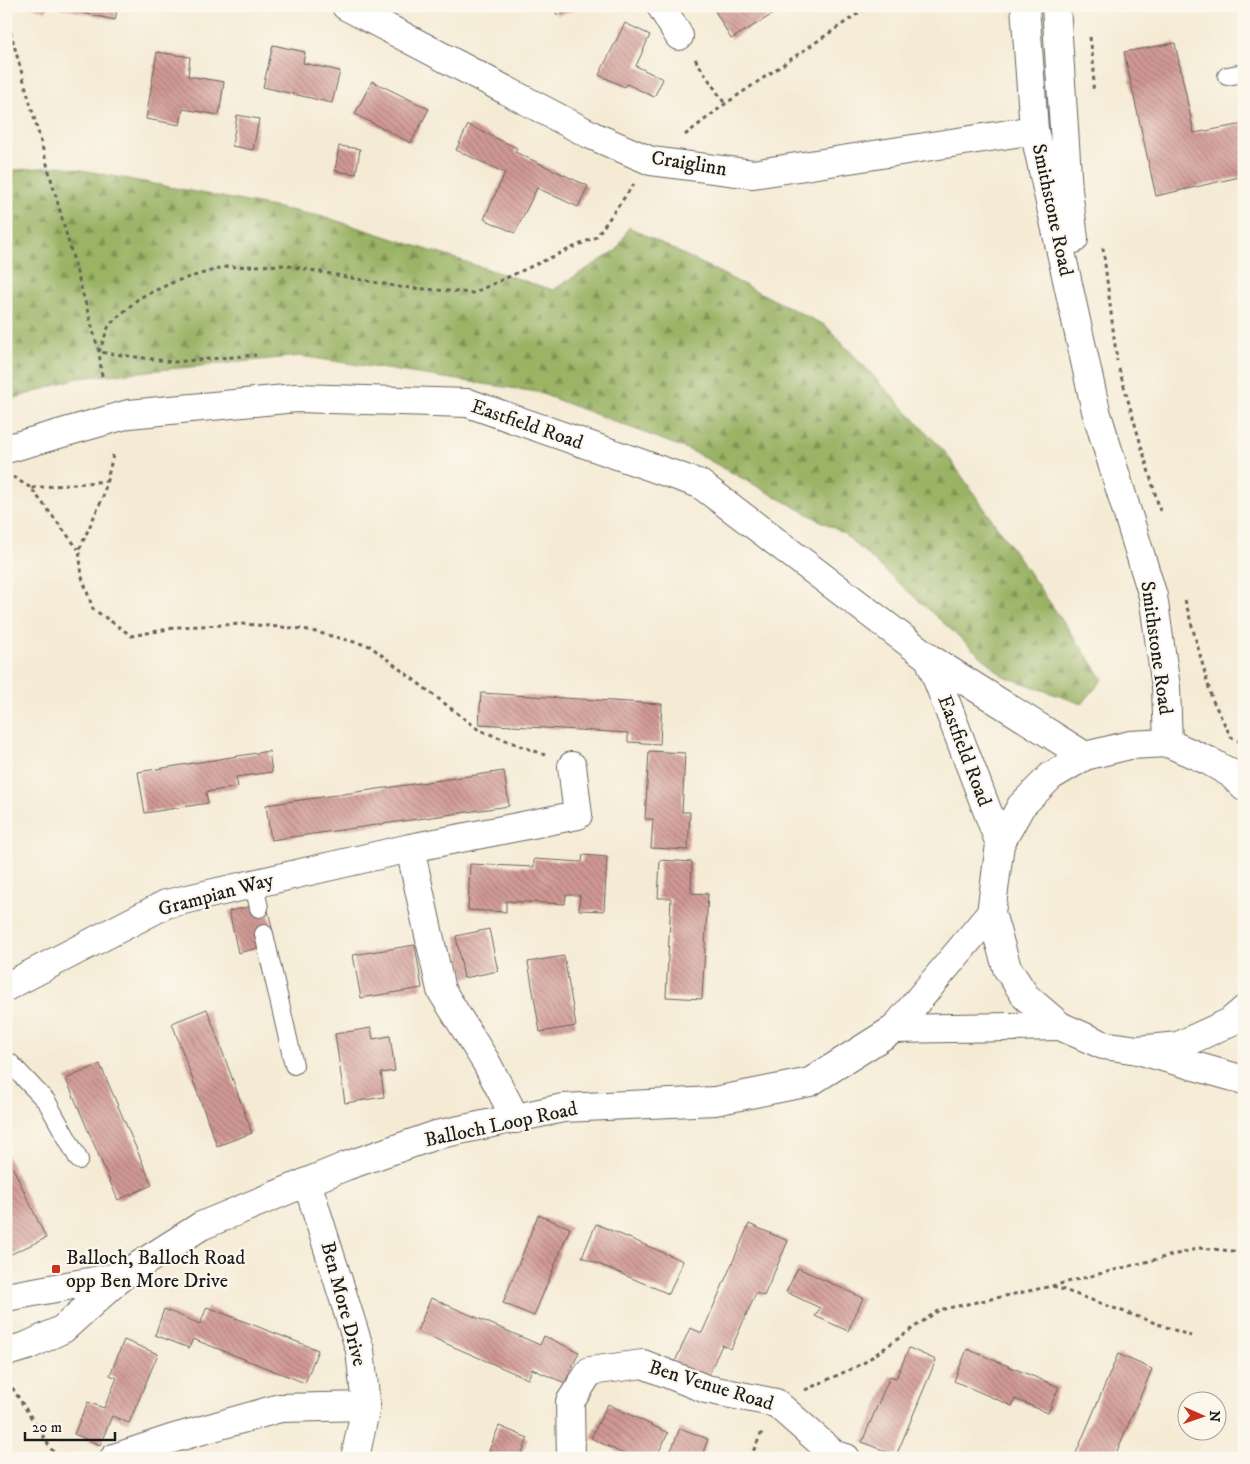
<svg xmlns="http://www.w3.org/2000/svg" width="1250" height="1464" font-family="'IM FELL DW Pica',serif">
<defs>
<pattern id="forest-firs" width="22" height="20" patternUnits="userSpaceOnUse" patternTransform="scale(1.25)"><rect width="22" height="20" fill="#9ab365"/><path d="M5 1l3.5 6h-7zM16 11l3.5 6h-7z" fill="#7d9152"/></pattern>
<pattern id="building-back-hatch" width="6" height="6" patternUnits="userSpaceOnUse" patternTransform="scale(1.25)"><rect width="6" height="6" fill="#d19994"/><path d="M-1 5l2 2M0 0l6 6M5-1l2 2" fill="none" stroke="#a97c78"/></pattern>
</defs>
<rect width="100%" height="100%" fill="#fbf7ec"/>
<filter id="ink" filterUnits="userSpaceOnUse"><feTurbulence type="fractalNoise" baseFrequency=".02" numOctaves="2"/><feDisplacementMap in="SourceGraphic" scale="10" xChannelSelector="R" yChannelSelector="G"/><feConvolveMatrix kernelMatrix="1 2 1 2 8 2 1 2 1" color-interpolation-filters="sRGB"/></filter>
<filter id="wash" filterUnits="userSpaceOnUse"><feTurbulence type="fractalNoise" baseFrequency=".0096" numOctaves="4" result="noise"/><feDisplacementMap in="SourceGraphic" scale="20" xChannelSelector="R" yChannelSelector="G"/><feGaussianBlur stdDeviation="1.12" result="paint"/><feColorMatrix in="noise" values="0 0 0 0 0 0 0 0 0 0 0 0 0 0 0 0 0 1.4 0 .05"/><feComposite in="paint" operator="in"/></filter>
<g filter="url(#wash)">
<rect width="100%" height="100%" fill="#f5ebd5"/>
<path fill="url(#forest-firs)" stroke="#5b6840" d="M61,166L325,217L553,290L617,250L629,227L826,326L945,452L1103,679L1082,704L1003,676L843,533L692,451L537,392L300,356L78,378L6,401V171Z"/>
<g id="blocks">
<path fill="url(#building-back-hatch)" d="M30,6H47L46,11Z
M51,6H118L115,20Z
M554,6H585V7L557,15Z
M714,6H778L780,10L731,39L713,7Z
M625,23L650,35L636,66L663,79L654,97L627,84L625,87L599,75Z
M1175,43L1194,133L1244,124V176L1156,196L1124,52Z
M273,45L305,52L303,63L340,71L332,103L263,87Z
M157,52L190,57L188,76L224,82L219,115L183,109L180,125L146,119Z
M372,81L429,109L411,143L355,114Z
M237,115L259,119L253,150L232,146Z
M468,125L517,148L515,152L588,186L578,207L537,188L515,233L484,219L505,173L456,150Z
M339,146L360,149L356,174L335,171Z
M481,693L662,704L660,744L628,742V733L479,724Z
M269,751L272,772L236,777L238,787L206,792L208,803L145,813L138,772Z
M649,751L685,753L682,812H690L688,850L651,848L653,819H645Z
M504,771L509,806L271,840L266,805Z
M583,855L607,857L604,911L579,910L580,895H566L565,904L506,901V912L468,910L470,864L534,867V859L582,862Z
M660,860L692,862L691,893L708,894L702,999L666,997L671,898H658Z
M252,906H267L273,932L259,935L262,947L238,953L229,911Z
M489,929L498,971L464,978L456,936Z
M415,945L422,988L361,998L353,955Z
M564,956L576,1026L540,1032L528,962Z
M207,1009L252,1133L217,1146L172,1023Z
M371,1028L373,1039L390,1036L395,1071L381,1073L384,1097L345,1103L335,1034Z
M100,1064L152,1185L118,1200L66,1079Z
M6,1153L46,1238L9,1255L6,1250Z
M538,1215L570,1228L534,1316L503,1303Z
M596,1224L683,1261L669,1294L582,1257Z
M749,1224L788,1241L764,1296L756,1293L731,1349L722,1345L706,1380L673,1366L690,1328L702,1333Z
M798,1268L863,1298L848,1331L815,1316L820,1308L786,1292Z
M431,1298L540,1345L544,1336L579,1352L565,1383L532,1369L528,1379L417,1331Z
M207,1307L318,1350L305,1383L193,1339L189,1348L155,1335L164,1309L200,1324Z
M124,1340L158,1354L129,1423L112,1416L100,1445L74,1434L88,1402L104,1408L117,1378L110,1375Z
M909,1348L936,1360L896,1456L862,1442L890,1376L896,1378Z
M967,1349L1059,1387L1048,1413L1015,1399L1012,1406L954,1381Z
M1118,1354L1152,1369L1114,1458H1074Z
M608,1404L668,1433L656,1458H632L591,1438Z
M499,1426L528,1438L520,1458H486Z
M680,1428L708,1439L701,1458H668Z"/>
</g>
</g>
<g filter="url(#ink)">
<use href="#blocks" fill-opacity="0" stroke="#68645d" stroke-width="1"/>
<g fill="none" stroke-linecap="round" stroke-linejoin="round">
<defs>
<path id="service" d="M1227,76L1244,73
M254,884L259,908
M264,934L294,1065
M10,1063L47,1102L79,1160"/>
<path id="minor" d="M346,6L591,135L651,161L753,174L1034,130
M661,6L679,36
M410,848L441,990L486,1062L516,1119
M6,987L166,904L410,848L578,815L572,766
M307,1182L360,1350L366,1406L355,1458
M114,1458L171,1439L280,1408L366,1406
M571,1458L570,1402L590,1371L643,1364L706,1389L776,1403L835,1455L846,1458"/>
<path id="tertiary" d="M1025,6L1034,130L1096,411L1153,596L1166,687L1168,743
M1056,6L1068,190L1074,239
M894,1029L1060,1026
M1138,1050L1244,1080
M6,1297L122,1276
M6,1352L27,1346L63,1329L122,1276L201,1226L346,1166L436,1135L563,1108L715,1101L810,1082L894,1029L991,913"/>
<path id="secondary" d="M6,449L129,414L296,398L468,403L700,484L929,658L1085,756
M929,658L1000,844
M1244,787L1230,773L1209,761L1168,743L1130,745L1085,756L1051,776L1021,806L1000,844L991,913L1007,968L1026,997L1060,1026L1103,1045L1138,1050L1178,1046L1230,1022L1244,1010"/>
</defs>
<use href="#service" stroke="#68645d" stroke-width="20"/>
<use href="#minor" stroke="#68645d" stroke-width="30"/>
<use href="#tertiary" stroke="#68645d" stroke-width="30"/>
<use href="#secondary" stroke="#68645d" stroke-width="30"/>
<path stroke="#68645d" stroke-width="3" stroke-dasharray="4 4" stroke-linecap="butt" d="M6,16L99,352L174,362L256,355
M1090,37L1094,69L1093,92
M695,59L725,104
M685,135L725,104L869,6
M1103,248L1117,361
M1119,369L1161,514
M102,376L99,352L109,325L139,298L176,281L225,267L284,265L400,287L473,293L596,237L634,184
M113,455L103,497L79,550L82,577L93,609L132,636L179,627L244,624L304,629L370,646L479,730L545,755
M13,477L31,488L78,549
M32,488L107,481
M1185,600L1212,699L1231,737L1244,744
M1053,1286L1191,1336
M8,1381L57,1458
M805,1390L862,1364L939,1310L1052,1286L1200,1248L1244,1252
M750,1458L763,1430"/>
<use href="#service" stroke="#fff" stroke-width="18"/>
<use href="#minor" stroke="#fff" stroke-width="28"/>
<use href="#tertiary" stroke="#fff" stroke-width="28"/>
<use href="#secondary" stroke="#fff" stroke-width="28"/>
</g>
</g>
<rect fill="#c8321e" stroke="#fbf7ec" stroke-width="2" x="51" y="1264" width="10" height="10" rx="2.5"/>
<g text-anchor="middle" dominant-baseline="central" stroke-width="4.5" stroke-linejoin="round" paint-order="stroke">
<g font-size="20" fill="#1c1c1c" stroke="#fbf7ec">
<text transform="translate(689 164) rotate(9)">Craiglinn</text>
<text transform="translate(1052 210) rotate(78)">Smithstone Road</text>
<text transform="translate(527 425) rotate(19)">Eastfield Road</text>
<text transform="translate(1156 648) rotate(82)">Smithstone Road</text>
<text transform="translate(964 751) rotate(69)">Eastfield Road</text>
<text transform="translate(216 895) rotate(-15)">Grampian Way</text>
<text transform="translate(501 1125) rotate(-12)">Balloch Loop Road</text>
<text transform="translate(343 1304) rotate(75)">Ben More Drive</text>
<text transform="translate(711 1386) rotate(17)">Ben Venue Road</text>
</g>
<g font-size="20" fill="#1c1c1c" stroke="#fbf7ec" text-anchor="start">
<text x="66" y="1258">Balloch, Balloch Road<tspan x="66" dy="23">opp Ben More Drive</tspan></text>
</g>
</g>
<rect width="1250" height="1464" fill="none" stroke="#fbf7ec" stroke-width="25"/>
<g transform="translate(1202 1416) rotate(92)"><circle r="24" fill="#fbf7ec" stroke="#a29f99"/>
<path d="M0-4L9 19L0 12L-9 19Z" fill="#c8321e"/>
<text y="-8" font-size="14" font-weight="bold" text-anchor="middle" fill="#1c1c1c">N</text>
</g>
<path d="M25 1432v8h90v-8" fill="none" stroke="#1c1c1c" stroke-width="2.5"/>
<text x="32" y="1432" font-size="15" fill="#1c1c1c" stroke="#fbf7ec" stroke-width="4" paint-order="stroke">20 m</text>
</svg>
